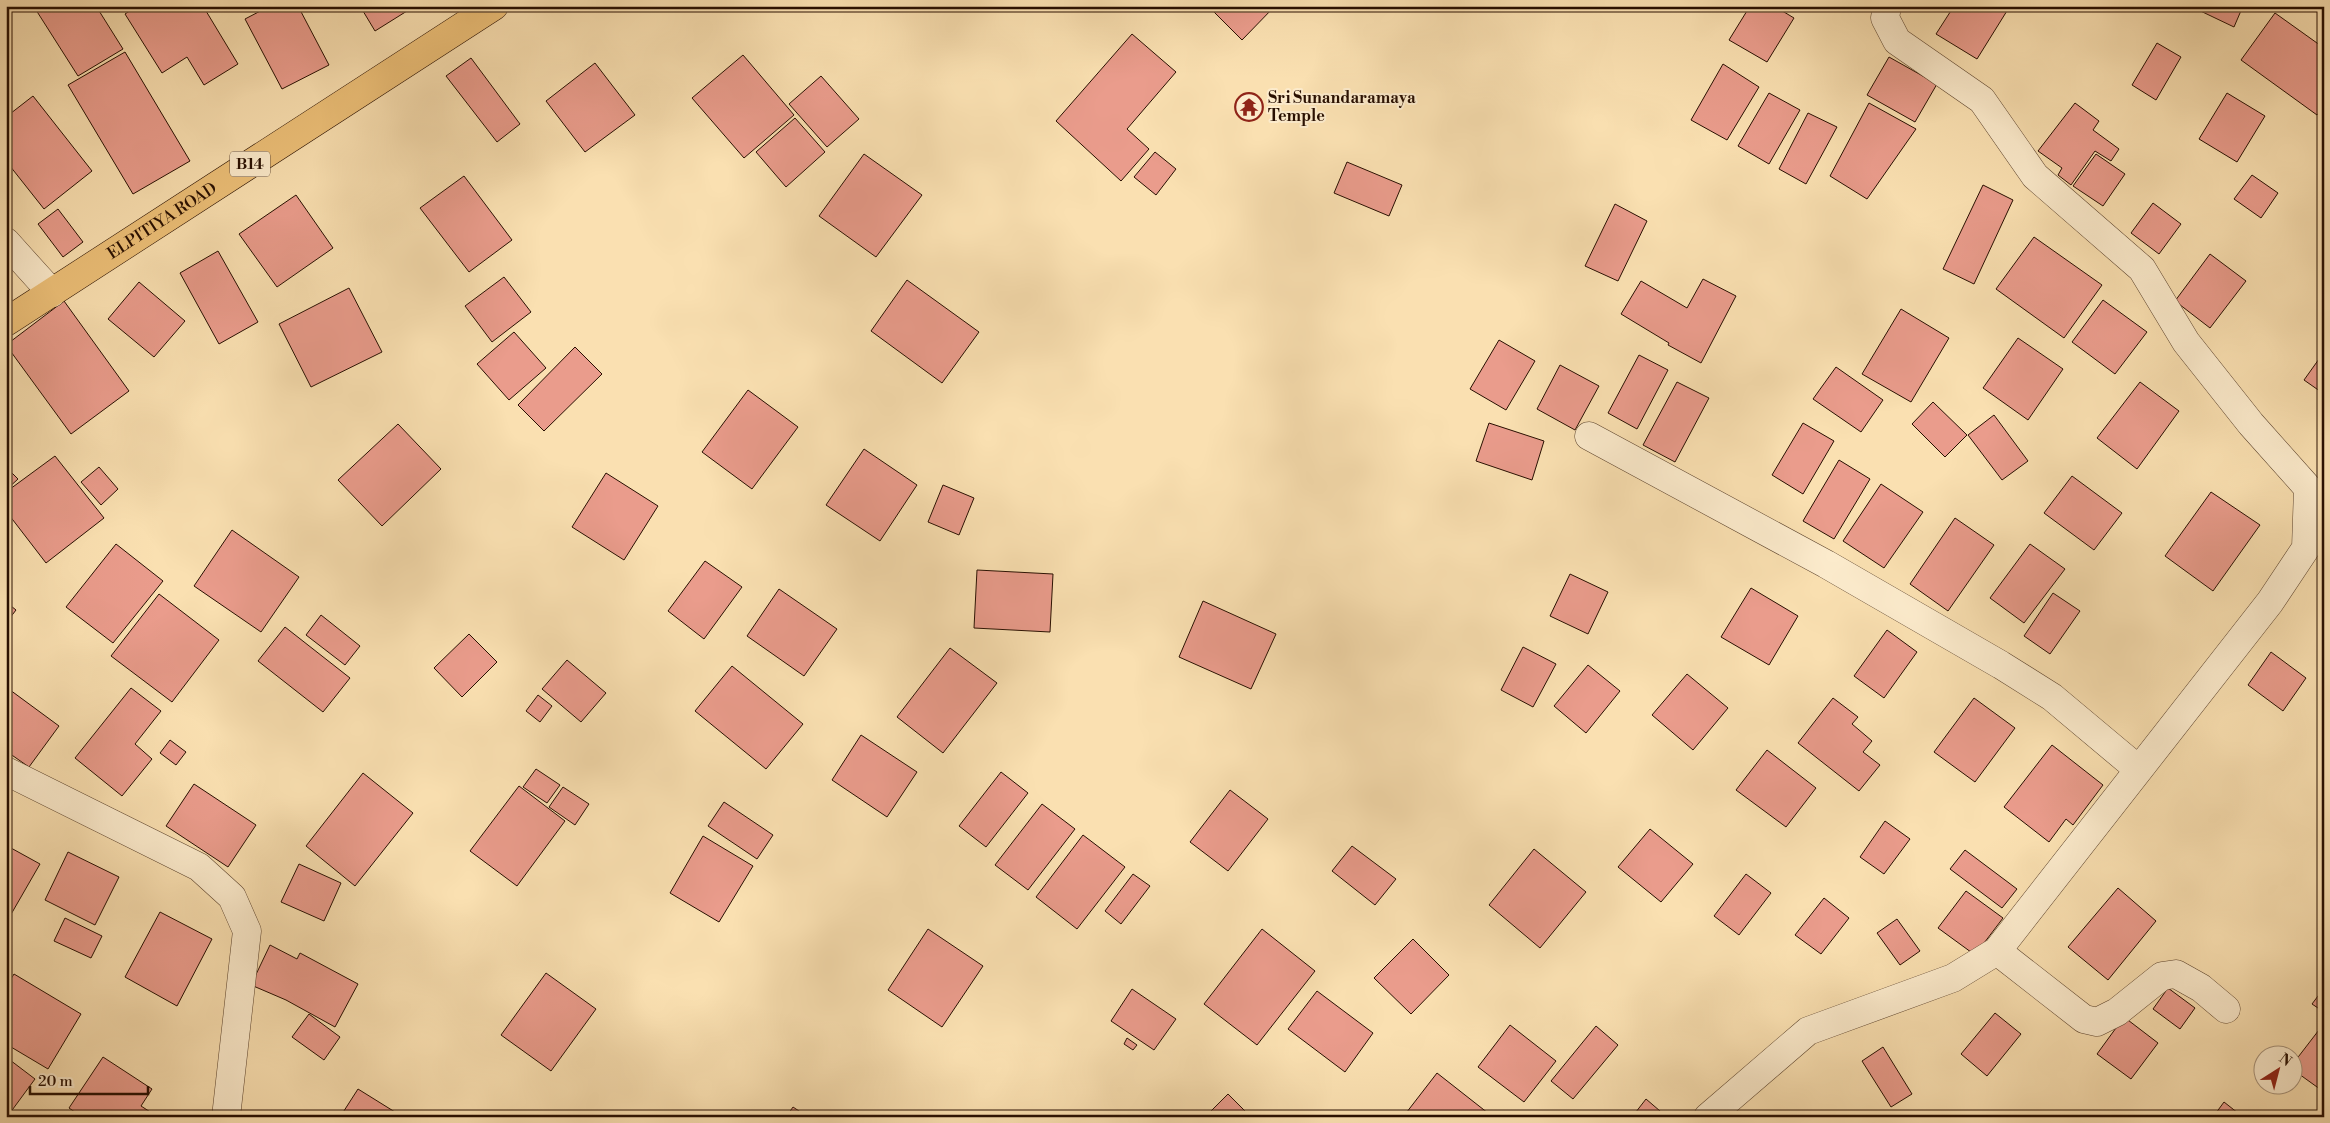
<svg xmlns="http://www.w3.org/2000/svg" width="2330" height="1123" font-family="'Libre Bodoni',serif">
<rect width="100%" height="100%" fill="#fae0b1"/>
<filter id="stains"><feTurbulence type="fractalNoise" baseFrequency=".004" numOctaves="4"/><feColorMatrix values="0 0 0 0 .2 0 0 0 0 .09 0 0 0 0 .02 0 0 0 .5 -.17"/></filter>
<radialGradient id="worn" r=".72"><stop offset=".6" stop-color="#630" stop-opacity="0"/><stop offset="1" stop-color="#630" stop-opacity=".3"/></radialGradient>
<path fill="#ea9c8c" stroke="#280f01" d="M41,6H96L123,49L78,76L36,10Z
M137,6H203L238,64L204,85L187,57L162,73L125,14Z
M270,6H298L329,65L282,89L245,19Z
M360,6H415L375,31Z
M1208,6H1275L1242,40Z
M1750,6H1774L1794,18L1767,62L1729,40Z
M1954,6H2010L1977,59L1936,34Z
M2190,6H2243L2234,27Z
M2275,13L2324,48V107L2317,115L2241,60Z
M1132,34L1176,72L1127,129L1149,149L1121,181L1056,121Z
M2157,43L2181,57L2156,100L2132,85Z
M125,52L190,161L133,194L68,85Z
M743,55L794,115L744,158L692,98Z
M1889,57L1937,84L1915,122L1867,95Z
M471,58L520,124L497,142L446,76Z
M595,63L635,115L585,152L546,101Z
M1723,64L1759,87L1727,140L1691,120Z
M821,76L859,119L827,147L789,104Z
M1769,93L1800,110L1769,164L1738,146Z
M2227,93L2265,116L2237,162L2199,139Z
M33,96L92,171L44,209L6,161V117Z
M1869,103L1916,129L1867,199L1830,176Z
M2075,103L2099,121L2093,130L2119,149L2111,161L2095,151L2071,185L2058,175L2062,168L2038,151Z
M1808,113L1837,127L1806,184L1779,169Z
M795,118L825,152L786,187L756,152Z
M1155,152L1176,169L1156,195L1134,177Z
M864,154L922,195L876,257L819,216Z
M2096,154L2125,174L2103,206L2073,186Z
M1347,162L1402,185L1389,216L1334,193Z
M2252,175L2278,193L2261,218L2234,199Z
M464,176L512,240L469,272L420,208Z
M1983,185L2013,200L1974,284L1943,269Z
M296,195L333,248L277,287L239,234Z
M2153,203L2181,224L2159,254L2131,233Z
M1615,204L1647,221L1618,281L1585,266Z
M58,209L83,242L63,257L38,224Z
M2034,237L2102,285L2064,338L1996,289Z
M218,251L258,322L219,344L180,273Z
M2210,254L2246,281L2210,328L2175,301Z
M504,277L531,312L492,342L465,306Z
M1703,279L1736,296L1701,363L1668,345L1669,343L1621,314L1641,281L1687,308Z
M907,280L979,332L942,383L871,331Z
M139,282L185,321L154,357L108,319Z
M349,288L382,352L311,387L279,324Z
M2103,300L2147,332L2115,374L2072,342Z
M64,301L129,391L71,434L6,345Z
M1901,309L1949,338L1911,402L1862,374Z
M514,332L546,368L509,400L477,364Z
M2018,338L2063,369L2028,420L1983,388Z
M1499,340L1535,361L1506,410L1470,389Z
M575,347L602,374L544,431L518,405Z
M2324,352V394L2304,380Z
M1639,355L1668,370L1637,429L1608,413Z
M1560,365L1599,386L1575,430L1537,409Z
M1836,367L1883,400L1861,432L1813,399Z
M1677,382L1709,398L1675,462L1643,445Z
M2140,382L2179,411L2137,469L2097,438Z
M748,390L798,427L752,489L702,452Z
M1933,402L1967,435L1945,457L1912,424Z
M1994,415L2028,461L2002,480L1968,435Z
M1489,423L1544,441L1532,480L1476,461Z
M1803,423L1834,441L1803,494L1772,475Z
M398,424L441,469L382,526L338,480Z
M864,449L917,485L880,541L826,505Z
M55,456L104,518L46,563L6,511V492Z
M1839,460L1870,479L1834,539L1803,521Z
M6,467L18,479L6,490Z
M99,467L118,489L101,505L81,482Z
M606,473L658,506L624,560L572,527Z
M2072,476L2122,513L2094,550L2044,513Z
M1881,484L1923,512L1884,568L1843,541Z
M943,485L974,498L959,535L928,522Z
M2211,492L2260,525L2213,591L2165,556Z
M1955,518L1994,545L1948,611L1910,584Z
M232,530L299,577L261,632L194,586Z
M116,544L163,581L113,643L66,607Z
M2030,544L2065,569L2024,623L1990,598Z
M705,561L742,587L704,639L668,611Z
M977,570L1053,574L1050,632L974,628Z
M1570,574L1608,592L1588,634L1550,616Z
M1751,588L1798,616L1769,665L1721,637Z
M779,589L837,629L804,676L747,636Z
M2053,593L2080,611L2050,654L2024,636Z
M159,594L219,640L172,702L111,656Z
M1203,601L1276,634L1251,689L1179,657Z
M6,602L16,610L6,623Z
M321,615L360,646L345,665L306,635Z
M285,627L350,678L323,712L258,661Z
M1887,630L1917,652L1884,698L1854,676Z
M469,634L497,662L462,697L434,668Z
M1523,647L1556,664L1533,707L1501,690Z
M950,648L997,683L943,753L897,717Z
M2271,652L2306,678L2283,711L2248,685Z
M567,660L606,693L581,722L542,689Z
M1588,665L1620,691L1586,733L1554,706Z
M732,666L803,724L766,769L695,711Z
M1687,674L1728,708L1693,750L1652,715Z
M6,687L59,726L29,767L6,751Z
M131,688L161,711L135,744L152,759L122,796L75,758Z
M538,695L552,706L540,722L526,711Z
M1833,698L1858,717L1852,724L1872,741L1863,752L1880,765L1859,791L1798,743Z
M1974,698L2015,728L1975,782L1934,752Z
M861,735L917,772L887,817L832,780Z
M170,740L186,752L176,765L160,753Z
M2052,745L2103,785L2073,825L2066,819L2049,842L2004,807Z
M1767,750L1816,788L1786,827L1736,790Z
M536,769L560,785L547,803L523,787Z
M1001,772L1028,793L986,847L959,826Z
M363,773L413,813L355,886L306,846Z
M194,784L256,825L228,867L166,826Z
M519,786L565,821L517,886L470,851Z
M563,787L589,804L575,825L549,807Z
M1230,790L1268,819L1228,871L1190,842Z
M724,802L773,835L757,859L708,826Z
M1042,804L1075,829L1028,890L995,865Z
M1885,821L1910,839L1884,874L1860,857Z
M1650,829L1693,864L1661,902L1618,867Z
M1083,835L1125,867L1077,929L1036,897Z
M703,836L753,866L719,922L670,893Z
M1352,846L1396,879L1375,905L1332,871Z
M11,848L40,864L6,923V855Z
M1534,849L1586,892L1540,948L1489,905Z
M1965,850L2017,889L2002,908L1950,869Z
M68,852L119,877L95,925L45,900Z
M299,864L341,883L324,921L281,902Z
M1133,874L1150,886L1121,924L1105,911Z
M1746,874L1771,893L1739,935L1714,916Z
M2118,888L2156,921L2108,980L2068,947Z
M1966,891L2003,918L1975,955L1938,928Z
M1824,898L1849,918L1821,954L1795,935Z
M160,912L212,939L177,1006L125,977Z
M65,918L102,936L91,958L54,941Z
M1897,919L1920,951L1900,965L1877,933Z
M928,929L983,966L942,1027L888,990Z
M1262,929L1315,971L1257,1045L1204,1004Z
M1413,939L1449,975L1411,1014L1374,978Z
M270,945L297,959L300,953L358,984L335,1027L286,1000L251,985Z
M546,973L596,1009L551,1071L501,1035Z
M14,974L81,1014L48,1069L6,1044V987Z
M2168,988L2195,1008L2180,1029L2153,1009Z
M2324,988V1012L2312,1004Z
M1132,989L1176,1019L1154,1050L1111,1021Z
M1317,991L1373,1033L1345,1072L1288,1029Z
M1995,1013L2021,1034L1987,1076L1961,1054Z
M309,1014L340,1037L324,1060L292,1037Z
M2124,1017L2158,1043L2131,1079L2097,1054Z
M1510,1025L1556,1061L1524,1102L1478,1067Z
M1596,1026L1618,1045L1573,1099L1551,1081Z
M2322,1026L2324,1028V1092L2292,1069V1065Z
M1127,1038L1137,1045L1133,1050L1124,1044Z
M1883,1047L1912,1094L1891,1107L1862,1061Z
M6,1057L35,1079L7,1117H6Z
M103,1057L152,1089L141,1106L158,1117H82L69,1108Z
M1437,1073L1493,1117H1403Z
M358,1089L403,1117H340Z
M1228,1094L1251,1117H1205Z
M1646,1099L1667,1117H1632Z
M2224,1102L2243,1117H2213Z
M793,1107L808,1117H786Z"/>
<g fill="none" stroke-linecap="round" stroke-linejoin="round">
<defs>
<path id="minor" d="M6,242L52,293
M1589,436L1826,564L2001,665L2052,697L2138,769
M6,771L199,867L232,897L247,931L226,1117
M1997,951L2084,1019L2097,1022L2117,1012L2162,976L2176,974L2201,988L2226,1009
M1708,1117L1808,1031L1953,978L1997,951L2270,602L2306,548L2308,488L2251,424L2186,342L2142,269L2035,176L1982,100L1897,41L1885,18L1887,6"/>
<g id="primary">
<path id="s1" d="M6,322L494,6"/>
</g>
</defs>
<use href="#minor" stroke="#5c432d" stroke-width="29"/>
<use href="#primary" stroke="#280f01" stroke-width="29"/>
<use href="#minor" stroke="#fcebcc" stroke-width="28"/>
<use href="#primary" stroke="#edc078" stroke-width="28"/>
</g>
<defs>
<symbol id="temple-ring" viewBox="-11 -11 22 22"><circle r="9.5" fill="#fcebcc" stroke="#8f2418" stroke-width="1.5"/><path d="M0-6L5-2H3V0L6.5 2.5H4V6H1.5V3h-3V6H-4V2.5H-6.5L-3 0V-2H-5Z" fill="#8f2418"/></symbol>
</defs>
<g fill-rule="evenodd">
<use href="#temple-ring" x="1233" y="91" width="32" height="32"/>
</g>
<g text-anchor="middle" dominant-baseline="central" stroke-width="4" stroke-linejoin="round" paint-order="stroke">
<rect fill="#fcebcc" stroke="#68513e" stroke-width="1" x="230" y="151.5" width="40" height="25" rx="4"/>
<g font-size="15" font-weight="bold" fill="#280f01">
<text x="250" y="164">B14</text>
</g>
<g font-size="16" font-weight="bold" fill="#280f01" stroke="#fcebcc" text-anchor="start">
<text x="1268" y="98">Sri Sunandaramaya<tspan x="1268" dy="18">Temple</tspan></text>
</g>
<g font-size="16" fill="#280f01" stroke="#fcebcc">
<text stroke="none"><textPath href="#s1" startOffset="186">ELPITIYA ROAD</textPath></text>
</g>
</g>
<rect width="2330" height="1123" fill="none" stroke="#fae0b1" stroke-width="25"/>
<rect x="8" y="8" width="2315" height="1108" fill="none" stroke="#280f01" stroke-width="2.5"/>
<rect x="12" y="12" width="2305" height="1098" fill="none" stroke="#280f01"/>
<g transform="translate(2278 1070) rotate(36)"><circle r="24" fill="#fcebcc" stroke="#a7937b"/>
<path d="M0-4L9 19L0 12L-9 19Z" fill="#8f2418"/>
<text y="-8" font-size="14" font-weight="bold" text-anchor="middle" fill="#280f01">N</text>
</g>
<path d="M30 1086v8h118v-8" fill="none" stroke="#280f01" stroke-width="2.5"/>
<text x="38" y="1086" font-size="15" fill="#280f01" stroke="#fcebcc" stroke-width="4" paint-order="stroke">20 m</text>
<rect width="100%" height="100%" filter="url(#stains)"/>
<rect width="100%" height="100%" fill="url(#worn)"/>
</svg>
